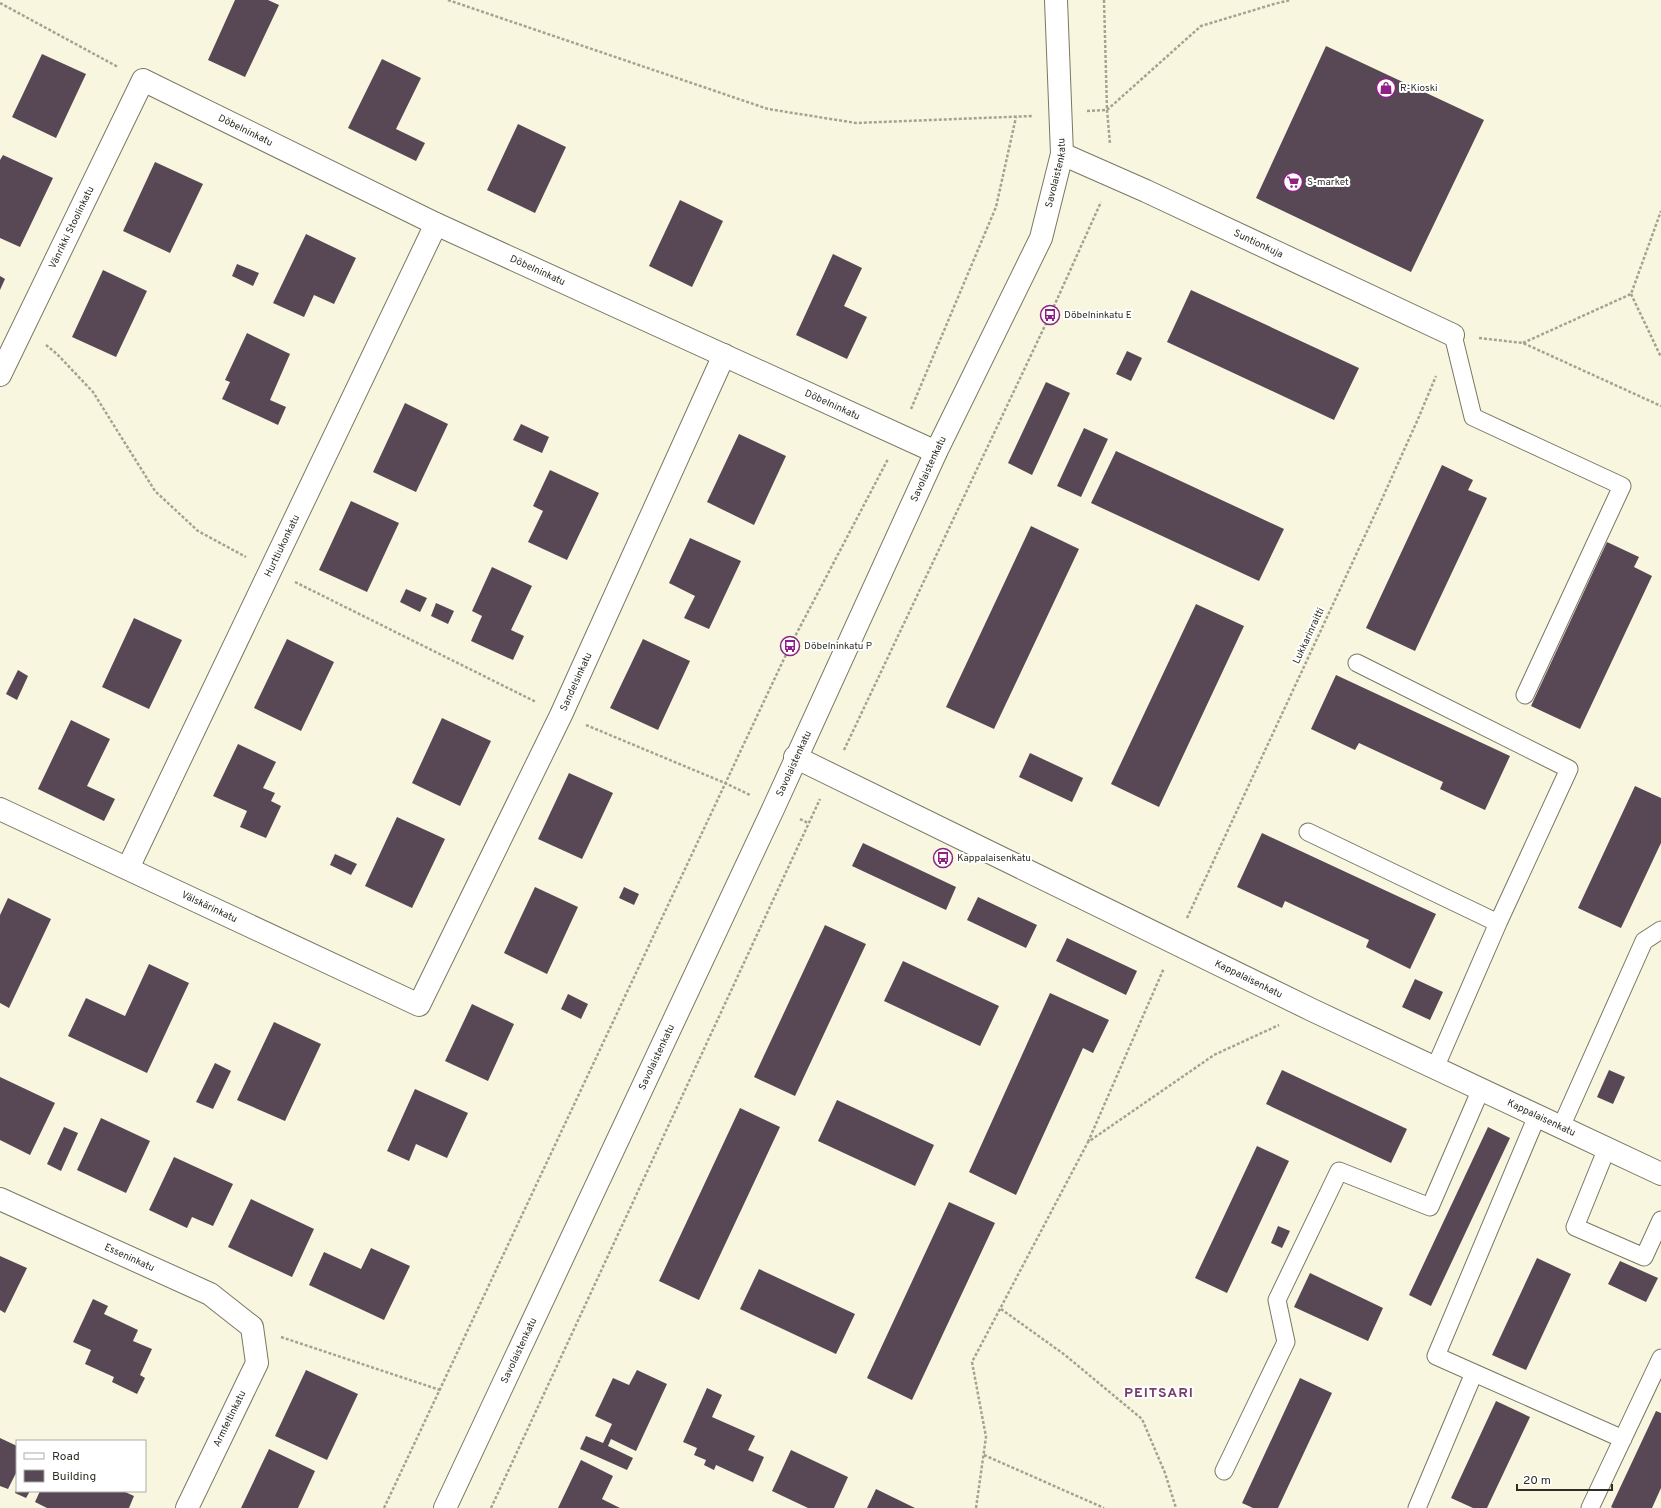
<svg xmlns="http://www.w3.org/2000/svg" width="1661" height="1508" font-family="Overpass,sans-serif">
<rect width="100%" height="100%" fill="#f8f6df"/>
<path fill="#584856" d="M235,0H268L279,5L245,77L208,60Z
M1326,46L1484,120L1411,272L1256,198Z
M42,54L86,74L56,138L12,117Z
M382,59L421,78L396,129L425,143L416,161L348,128Z
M518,124L566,147L535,213L487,190Z
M3,155L53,178L20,247L0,238V160Z
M155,162L203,184L170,253L123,231Z
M680,200L723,221L692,287L649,266Z
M306,234L356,258L334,304L314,295L304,317L273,303Z
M833,254L862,268L844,306L867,317L847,359L796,335Z
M237,264L259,273L253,286L232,276Z
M103,270L147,291L116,357L72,337Z
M0,276L5,279L0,290Z
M1191,290L1359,368L1334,420L1167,342Z
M247,333L290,354L270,400L286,407L278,425L222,399L230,382L225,380Z
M1127,351L1142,358L1131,381L1116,374Z
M1046,382L1070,393L1032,475L1008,463Z
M405,403L448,424L416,492L373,472Z
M521,424L549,437L542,453L513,440Z
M1084,428L1108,439L1081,497L1057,486Z
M739,434L786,456L754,525L707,502Z
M1116,451L1284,529L1259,581L1091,503Z
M1442,465L1473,480L1468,490L1487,498L1415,651L1366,628Z
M550,470L599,493L567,560L528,542L543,511L533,506Z
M351,501L399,523L367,592L319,570Z
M1031,526L1079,549L994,729L946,707Z
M690,538L741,561L709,629L684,618L695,596L669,583Z
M1607,542L1639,557L1634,567L1652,576L1580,729L1531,706Z
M492,567L532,586L511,630L524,636L513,660L471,641L482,616L472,611Z
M406,589L427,598L420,612L400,602Z
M436,603L454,611L448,624L431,616Z
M1196,604L1244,626L1159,807L1111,784Z
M134,618L182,640L149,709L102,687Z
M287,639L334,662L301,731L254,708Z
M643,639L690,661L658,730L610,708Z
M18,670L28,676L17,700L6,694Z
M1336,675L1510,756L1485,810L1440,789L1443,782L1359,743L1355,750L1311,729Z
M442,718L491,741L460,806L412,783Z
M71,720L110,739L87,786L115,799L104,821L38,789Z
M238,744L276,762L263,788L275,793L271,801L281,806L266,838L240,827L247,811L213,796Z
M1030,753L1083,778L1072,802L1019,777Z
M569,773L613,793L582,859L538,839Z
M1635,786L1661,798V843L1621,928L1578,908Z
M397,817L445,839L412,908L365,886Z
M1262,833L1436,914L1410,969L1366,947L1369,940L1285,901L1282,908L1237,887Z
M863,843L956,887L946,910L852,866Z
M335,854L357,864L351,875L330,865Z
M535,887L578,907L547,974L504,953Z
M624,887L639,894L634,905L619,898Z
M978,897L1037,925L1026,948L967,920Z
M8,898L51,919L9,1008L0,1003V915Z
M825,925L866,944L795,1096L754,1077Z
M1067,938L1137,971L1126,995L1056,961Z
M903,961L999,1006L980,1046L884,1001Z
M149,964L189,983L147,1073L68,1036L86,998L125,1016Z
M1415,979L1443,992L1430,1020L1402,1007Z
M1050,993L1109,1020L1093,1053L1083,1048L1016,1195L969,1172Z
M568,994L588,1004L581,1019L561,1009Z
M472,1004L514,1024L488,1081L445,1061Z
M274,1022L321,1044L285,1121L237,1100Z
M215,1063L231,1071L213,1109L196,1102Z
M1282,1070L1407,1129L1391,1163L1266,1104Z
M1609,1070L1625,1077L1613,1104L1597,1097Z
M0,1077L55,1103L30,1155L0,1140Z
M415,1089L468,1113L447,1158L416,1144L409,1161L387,1151Z
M837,1100L934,1145L915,1186L818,1141Z
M740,1108L780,1127L699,1300L659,1281Z
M101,1118L150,1141L126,1193L77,1170Z
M64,1127L78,1133L61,1171L47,1164Z
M1488,1127L1510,1138L1431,1306L1409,1295Z
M1257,1146L1289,1161L1227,1293L1195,1278Z
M174,1157L233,1184L213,1226L192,1217L187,1228L149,1210Z
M251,1199L314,1229L292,1277L228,1247Z
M949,1202L995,1223L912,1400L867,1378Z
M1278,1226L1290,1231L1282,1248L1271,1243Z
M371,1248L410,1266L384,1320L309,1285L324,1252L361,1269Z
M0,1256L27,1268L5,1313L0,1310Z
M1537,1258L1571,1274L1526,1370L1492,1355Z
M1620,1261L1658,1278L1646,1302L1608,1284Z
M759,1269L855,1314L836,1354L740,1309Z
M1310,1273L1383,1308L1368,1341L1294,1307Z
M93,1299L108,1306L104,1314L138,1330L133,1341L152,1349L140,1375L145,1378L137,1394L112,1382L114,1377L85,1364L91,1350L73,1342Z
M306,1370L358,1394L327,1460L275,1436Z
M637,1370L667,1384L636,1451L611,1439L608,1446L633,1458L627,1470L580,1449L586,1436L603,1443L612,1424L595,1416L613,1378L629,1385Z
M1300,1378L1332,1393L1278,1508H1253L1242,1503Z
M707,1388L722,1395L712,1417L755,1436L748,1450L764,1457L753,1482L716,1465L714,1470L704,1465L706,1460L694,1455L697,1448L683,1442Z
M1496,1401L1530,1417L1487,1508H1473L1451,1498Z
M1656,1411L1661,1413V1488L1652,1508H1613L1611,1507Z
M0,1438L17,1446V1471L8,1489L0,1486Z
M269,1449L315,1471L298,1508H241Z
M791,1450L848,1477L834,1508H808L772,1491Z
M581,1460L613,1476L602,1499L620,1508H558Z
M17,1488V1491H30L26,1498L15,1493Z
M876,1489L915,1508H867Z
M40,1491H123L134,1496L129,1508H47L35,1502Z"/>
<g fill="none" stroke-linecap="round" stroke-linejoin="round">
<defs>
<path id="service" d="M1453,335L1473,417L1622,486L1525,695
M1357,663L1569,769L1498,923
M1308,832L1498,923L1435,1068
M1537,1116L1436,1356L1623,1439
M1561,1127L1644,941L1661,930
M1607,1148L1575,1227L1644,1257L1661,1220
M1224,1471L1286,1342L1277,1300L1339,1171L1430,1207L1481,1089
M1417,1508L1474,1373
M1590,1508L1661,1358"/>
<g id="minor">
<path id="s1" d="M1062,154L1146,191L1453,335"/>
<path id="s2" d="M0,375L143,80L436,224L936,452"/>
<path id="s3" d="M795,757L1312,1010L1661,1174"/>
<path id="s4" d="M0,809L419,1005L561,715L724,355"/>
<path id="s5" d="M128,868L436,224"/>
<path id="s6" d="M0,1199L210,1294L252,1327L257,1363L187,1508"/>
<path id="s7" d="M445,1508L774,807L936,452L1041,238L1062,154L1056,0"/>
</g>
</defs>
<use href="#service" stroke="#7a7763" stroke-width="19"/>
<use href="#minor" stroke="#7a7763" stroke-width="24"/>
<path stroke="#a4a392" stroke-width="2.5" stroke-dasharray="3 2" stroke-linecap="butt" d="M448,0L768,109L856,123L1032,116
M1104,0L1107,110L1110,144
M0,3L118,67
M1087,111L1107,110L1201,26L1274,4L1290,0
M1631,294L1661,357
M1479,338L1523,343L1661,406
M1523,343L1631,294L1661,211
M46,345L57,354L93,392L155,491L198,531L246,557
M911,409L996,207L1016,117
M295,582L536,702
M586,725L725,783L750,795
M844,750L1050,315L1101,202
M800,819L808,823
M1187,918L1382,499L1418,419L1436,376
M1088,1142L1164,968
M1001,1309L1065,1355L1142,1419L1165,1473L1176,1508
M281,1337L440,1390
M984,1455L1104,1508
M384,1508L790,646L888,459
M491,1508L820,799
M976,1508L986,1437L972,1362L1088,1142L1214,1055L1279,1025"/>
<use href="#service" stroke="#fff" stroke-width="17"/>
<use href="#minor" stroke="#fff" stroke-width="22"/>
</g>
<defs>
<symbol id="shop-ring" viewBox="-11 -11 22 22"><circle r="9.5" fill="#fff" stroke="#8e2185" stroke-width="1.5"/><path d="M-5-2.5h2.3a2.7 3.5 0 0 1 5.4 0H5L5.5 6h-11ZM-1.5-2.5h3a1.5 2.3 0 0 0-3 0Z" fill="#8e2185"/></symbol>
<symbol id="supermarket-ring" viewBox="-11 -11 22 22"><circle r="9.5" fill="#fff" stroke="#8e2185" stroke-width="1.5"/><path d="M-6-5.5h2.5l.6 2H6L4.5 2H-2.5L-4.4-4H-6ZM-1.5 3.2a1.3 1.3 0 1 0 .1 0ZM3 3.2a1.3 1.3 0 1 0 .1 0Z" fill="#8e2185"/></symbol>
<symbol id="bus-ring" viewBox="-11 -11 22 22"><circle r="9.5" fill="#fff" stroke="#8e2185" stroke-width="1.5"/><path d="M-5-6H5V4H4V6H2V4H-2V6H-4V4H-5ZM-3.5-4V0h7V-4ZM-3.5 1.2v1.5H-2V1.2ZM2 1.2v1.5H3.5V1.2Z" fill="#8e2185"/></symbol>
</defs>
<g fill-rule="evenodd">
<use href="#shop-ring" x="1375" y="77" width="22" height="22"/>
<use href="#supermarket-ring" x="1282" y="171" width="22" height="22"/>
<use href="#bus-ring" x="1039" y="304" width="22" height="22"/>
<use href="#bus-ring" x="779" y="635" width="22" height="22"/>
<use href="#bus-ring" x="932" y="847" width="22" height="22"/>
</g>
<g text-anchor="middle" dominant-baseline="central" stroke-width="4" stroke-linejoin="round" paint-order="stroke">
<g font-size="10" fill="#2f2e25" stroke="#fff" text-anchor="start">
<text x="1400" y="88">R-Kioski</text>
<text x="1307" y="182">S-market</text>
<text x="1064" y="315">Döbelninkatu E</text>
<text x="804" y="646">Döbelninkatu P</text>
<text x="957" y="858">Kappalaisenkatu</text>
</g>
<g font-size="10" fill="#2f2e25" stroke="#fff">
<text stroke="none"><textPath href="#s2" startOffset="442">Döbelninkatu</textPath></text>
<text stroke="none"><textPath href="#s7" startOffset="1470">Savolaistenkatu</textPath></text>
<text stroke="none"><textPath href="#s2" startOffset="164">Vänrikki Stoolinkatu</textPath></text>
<text stroke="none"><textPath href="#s1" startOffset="216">Suntionkuja</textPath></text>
<text stroke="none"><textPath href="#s2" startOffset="766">Döbelninkatu</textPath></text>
<text stroke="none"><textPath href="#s2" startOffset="1090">Döbelninkatu</textPath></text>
<text stroke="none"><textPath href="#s7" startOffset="1146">Savolaistenkatu</textPath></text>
<text stroke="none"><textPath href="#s5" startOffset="357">Hurttiukonkatu</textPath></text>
<text transform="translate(1309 636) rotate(-65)">Lukkarinraitti</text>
<text stroke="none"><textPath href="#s4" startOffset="822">Sandelsinkatu</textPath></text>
<text stroke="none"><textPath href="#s7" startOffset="822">Savolaistenkatu</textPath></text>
<text stroke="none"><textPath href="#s4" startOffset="231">Välskärinkatu</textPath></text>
<text stroke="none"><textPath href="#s3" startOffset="505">Kappalaisenkatu</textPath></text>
<text stroke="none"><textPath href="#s7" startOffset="498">Savolaistenkatu</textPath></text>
<text stroke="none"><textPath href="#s3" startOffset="829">Kappalaisenkatu</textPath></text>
<text stroke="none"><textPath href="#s6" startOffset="142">Esseninkatu</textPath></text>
<text stroke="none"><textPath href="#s7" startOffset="174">Savolaistenkatu</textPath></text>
<text transform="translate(230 1419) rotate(-64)">Armfeltinkatu</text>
</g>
<g font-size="14" font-weight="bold" letter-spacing="1" fill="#753f6e" stroke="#fff">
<text x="1159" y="1393">PEITSARI</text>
</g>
</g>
<rect x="16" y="1440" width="130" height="52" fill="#ffffff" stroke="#acaba8"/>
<rect x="24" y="1453" width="20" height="6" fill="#ffffff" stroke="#acaba8"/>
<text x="52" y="1460" font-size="12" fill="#2f2e25">Road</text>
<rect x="24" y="1470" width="20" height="12" fill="#584856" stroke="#acaba8"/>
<text x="52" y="1480" font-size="12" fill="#2f2e25">Building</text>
<path d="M1517 1484v6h95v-6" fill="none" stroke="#2f2e25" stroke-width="2"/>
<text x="1523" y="1484" font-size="12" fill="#2f2e25" stroke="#ffffff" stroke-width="3" paint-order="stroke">20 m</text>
</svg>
